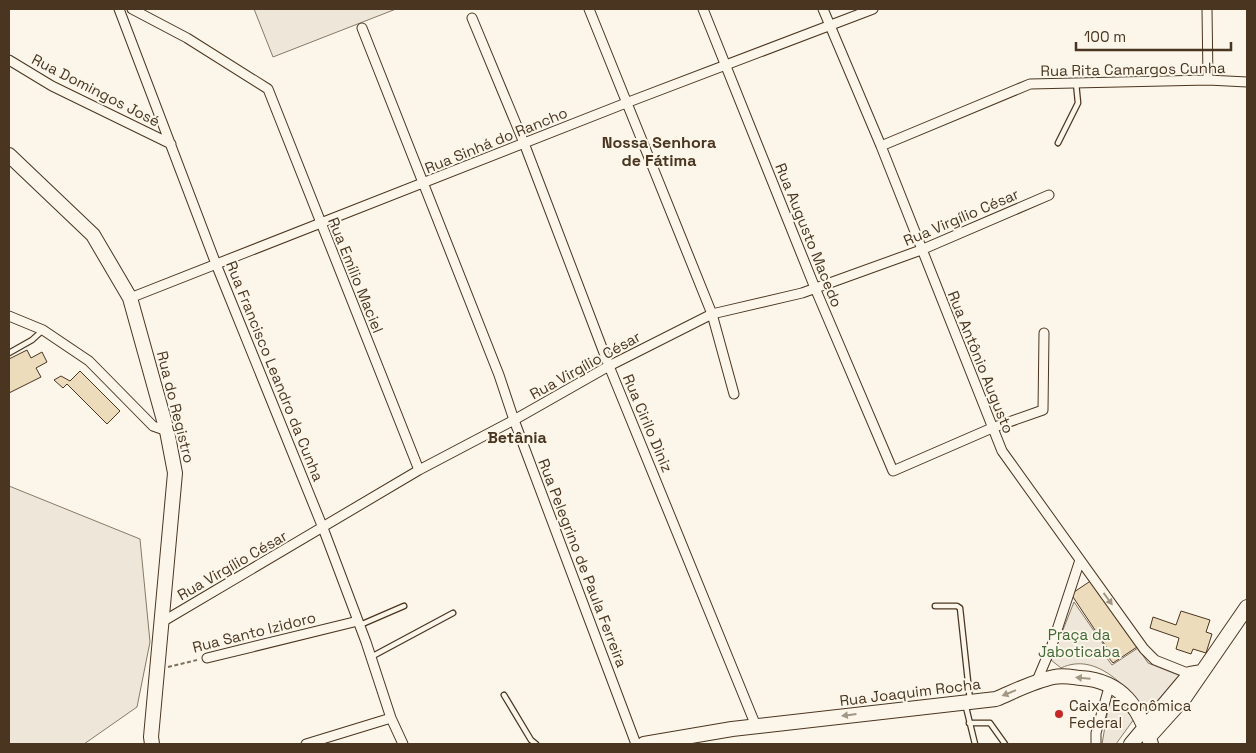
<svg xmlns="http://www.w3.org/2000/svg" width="1256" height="753" font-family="'Space Grotesk',sans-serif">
<rect width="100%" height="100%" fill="#fbf6e9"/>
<path fill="#ede6d9" stroke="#887966" d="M254,9H396L273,57Z
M9,486L140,539L150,642L137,707L84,744H9Z
M1074,602L1110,654L1106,657L1112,665L1138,648L1148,663L1183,677L1149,714C1128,689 1097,651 1061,668L1051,660Z
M1110,697H1112L1134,719L1116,744H1102Z"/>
<path fill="#ecdcbc" stroke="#4a3520" d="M27,350L31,358L42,352L47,362L36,368L41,377L9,393V359Z
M80,371L120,411L107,424L67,384L63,388L54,380L61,376L70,381Z
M1092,580L1137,647L1113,663L1108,657L1111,654L1071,594Z
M1181,611L1210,620L1206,632L1212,634L1206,653L1193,649L1191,654L1176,649L1179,638L1150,628L1153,617L1176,625Z"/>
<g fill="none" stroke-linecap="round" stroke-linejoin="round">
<defs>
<path id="lane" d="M1058,143L1078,103L1076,83
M9,353L32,340L43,330
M935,606H957L960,608L970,700
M360,625L404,606
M371,657L453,613
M504,695L531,740L536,744
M965,703L975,744
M969,723H990L1005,744"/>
<path id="street" d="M119,9L216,264L323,528L366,642L391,718L403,744
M132,9L187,38L268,89L419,470
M589,9L712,314L734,394
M703,9L815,288L893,471L992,428L1043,410L1044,333
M823,9L881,146L1002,451L1144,649L1155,660L1190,674
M1207,9L1208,80
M472,18L524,143L609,366L756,726
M362,28L499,375L514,420L636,744
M9,60L52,86L171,144
M881,146L1030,84L1208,80L1247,82
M130,298L626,103L873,9
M9,316L43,330L89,361L153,426L167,431
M162,622L419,470L514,420L609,366L712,314L802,293L921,250L1049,195
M207,658L358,621
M1036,683L1052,645L1080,560
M306,744L391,718
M1096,744V733L1110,684"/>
<path id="secondary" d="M9,155L93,235L130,298L167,431L175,473L151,737L152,744
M1149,737L1185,697L1247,607
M644,744L732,729L996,699C1015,691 1034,681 1054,677C1063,675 1072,677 1081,678C1123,681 1139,708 1151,744
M1131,744L1190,674L1202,672"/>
</defs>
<use href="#lane" stroke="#4a3520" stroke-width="7"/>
<use href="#street" stroke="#4a3520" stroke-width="11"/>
<use href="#secondary" stroke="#4a3520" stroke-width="16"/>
<path stroke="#7f6f5c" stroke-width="2" stroke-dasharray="4 2.5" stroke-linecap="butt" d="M168,667L197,660"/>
<use href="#lane" stroke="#fbf6e9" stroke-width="4.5"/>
<use href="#street" stroke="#fbf6e9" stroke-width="9"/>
<use href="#secondary" stroke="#fbf6e9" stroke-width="14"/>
</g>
<defs><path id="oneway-solid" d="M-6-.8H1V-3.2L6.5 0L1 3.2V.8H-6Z" transform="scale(1.25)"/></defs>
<g fill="#a29684">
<use href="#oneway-solid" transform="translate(1108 599) rotate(54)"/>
<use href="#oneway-solid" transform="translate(1083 678) rotate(-175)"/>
<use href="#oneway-solid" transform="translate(1009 693) rotate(158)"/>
<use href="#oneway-solid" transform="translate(849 715) rotate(173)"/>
</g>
<circle fill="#c62828" stroke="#fbf6e9" stroke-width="2" cx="1059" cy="714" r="5"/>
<g text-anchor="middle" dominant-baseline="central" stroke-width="4" stroke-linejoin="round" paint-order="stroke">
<g font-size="15" fill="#4a3520" stroke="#fbf6e9">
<text transform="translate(1133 69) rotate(-1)">Rua Rita Camargos Cunha</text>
<text transform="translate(96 90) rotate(27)">Rua Domingos José</text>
<text transform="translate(496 140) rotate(-22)">Rua Sinhá do Rancho</text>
<text transform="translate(961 217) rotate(-23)">Rua Virgílio César</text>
<text transform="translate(809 235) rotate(68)">Rua Augusto Macedo</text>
<text transform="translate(356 275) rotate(68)">Rua Emílio Maciel</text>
<text transform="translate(981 362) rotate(68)">Rua Antônio Augusto</text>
<text transform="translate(585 365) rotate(-29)">Rua Virgílio César</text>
<text transform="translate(275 371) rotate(68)">Rua Francisco Leandro da Cunha</text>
<text transform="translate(176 407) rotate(76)">Rua do Registro</text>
<text transform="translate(648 423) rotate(67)">Rua Cirilo Diniz</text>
<text transform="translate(583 563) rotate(69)">Rua Pelegrino de Paula Ferreira</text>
<text transform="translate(232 565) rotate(-30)">Rua Virgílio César</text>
<text transform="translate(254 632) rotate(-14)">Rua Santo Izidoro</text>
<text transform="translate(910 692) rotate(-7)">Rua Joaquim Rocha</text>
</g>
<g font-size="15" fill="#436837" stroke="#fbf6e9">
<text x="1079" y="634">Praça da<tspan x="1079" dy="17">Jaboticaba</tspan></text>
</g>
<g font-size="15" fill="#4a3520" stroke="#fbf6e9" text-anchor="start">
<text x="1069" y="705">Caixa Econômica<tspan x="1069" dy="17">Federal</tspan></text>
</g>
<g font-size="16" font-weight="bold" fill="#4a3520" stroke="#fbf6e9">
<text x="659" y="142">Nossa Senhora<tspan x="659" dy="18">de Fátima</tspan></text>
<text x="517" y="437">Betânia</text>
</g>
</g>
<rect width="1256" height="753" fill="none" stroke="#4a3520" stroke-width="20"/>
<path d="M1076 42v8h155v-8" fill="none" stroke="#4a3520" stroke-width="2.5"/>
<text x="1084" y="42" font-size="15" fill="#4a3520" stroke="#fbf6e9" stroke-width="4" paint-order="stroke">100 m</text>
</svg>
